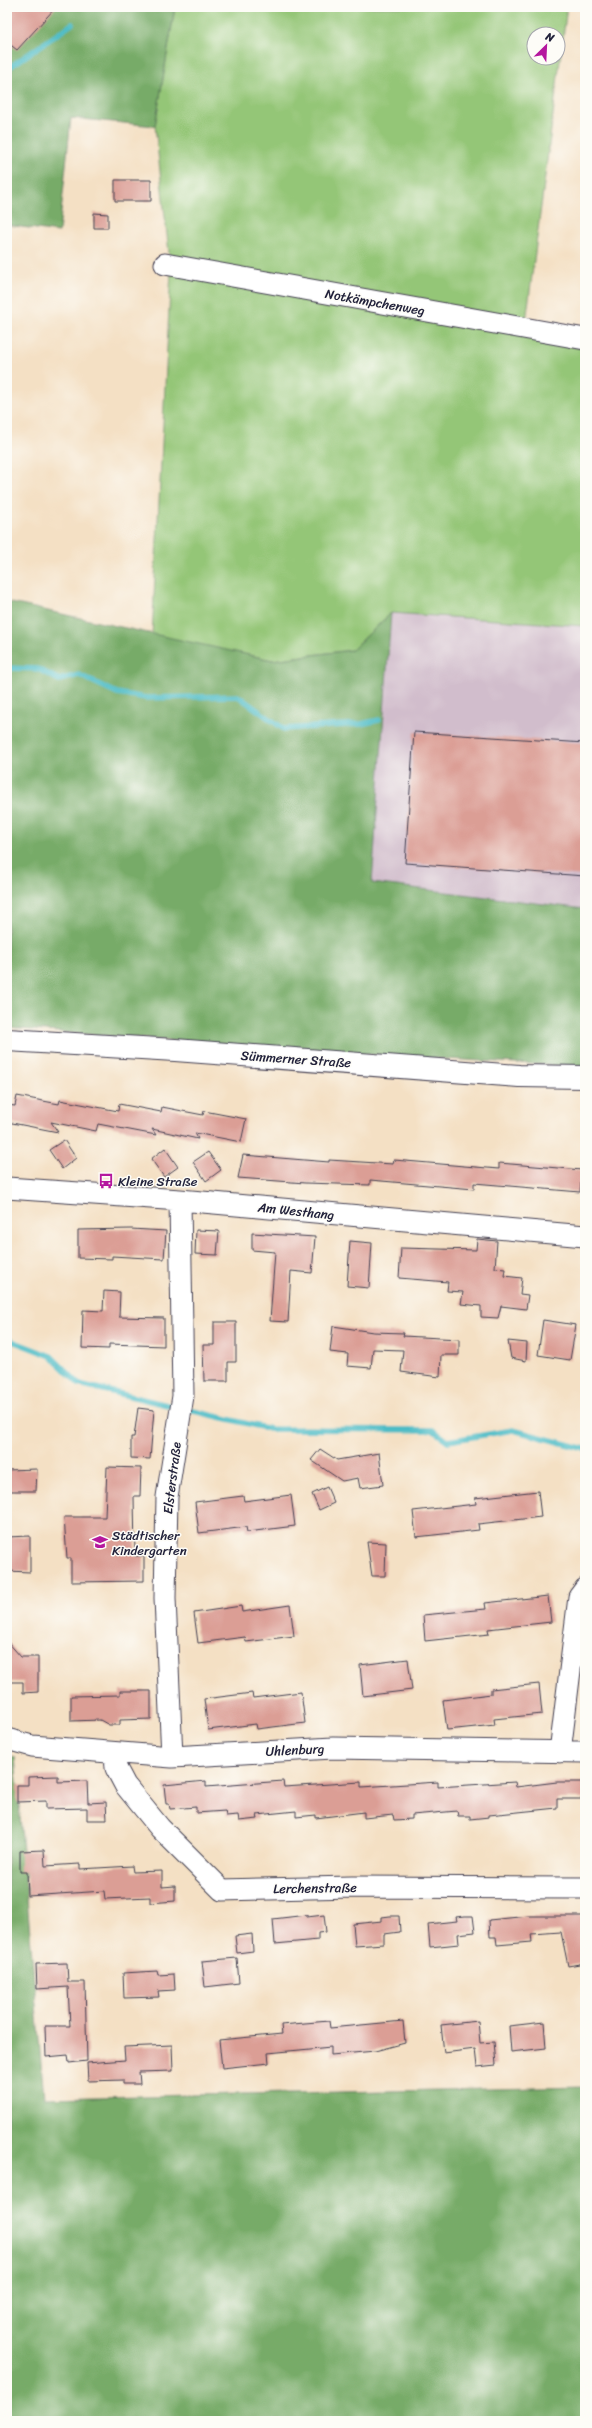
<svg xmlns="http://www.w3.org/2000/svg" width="592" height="2428" font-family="Sriracha,sans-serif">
<rect width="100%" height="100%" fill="#fdfcf7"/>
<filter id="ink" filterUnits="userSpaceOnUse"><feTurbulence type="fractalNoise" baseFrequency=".025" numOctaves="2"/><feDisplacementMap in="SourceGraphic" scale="8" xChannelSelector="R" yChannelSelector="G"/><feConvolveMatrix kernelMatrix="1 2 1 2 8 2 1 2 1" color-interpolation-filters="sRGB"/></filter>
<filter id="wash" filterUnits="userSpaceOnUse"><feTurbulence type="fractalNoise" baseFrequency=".012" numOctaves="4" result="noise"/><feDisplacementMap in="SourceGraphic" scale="16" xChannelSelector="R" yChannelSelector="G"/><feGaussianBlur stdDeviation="0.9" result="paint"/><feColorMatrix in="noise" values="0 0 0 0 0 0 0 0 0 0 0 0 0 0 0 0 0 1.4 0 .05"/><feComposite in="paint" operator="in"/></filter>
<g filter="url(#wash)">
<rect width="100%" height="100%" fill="#f4e0c4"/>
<path fill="#d1bdcc" d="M391,613L585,626V909L372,883Z"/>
<path fill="#94c677" stroke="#5b7459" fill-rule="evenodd" d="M175,7H567L524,337L585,349V626L391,613L352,650L272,660L152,635L171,271L155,126ZM534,34H558V58H534Z"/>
<path fill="#77ab68" stroke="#4c6652" d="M7,7H175L155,126L71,118L59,232L7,225Z
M7,602L272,660L352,650L391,613L372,883L585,909V1067L291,1050L7,1028Z
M7,1755L15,1757L44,2098L585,2087V2421H7Z"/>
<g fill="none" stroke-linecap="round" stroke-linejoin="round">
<path stroke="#4ebcc6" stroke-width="5.5" d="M7,69L72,24
M7,668L38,669L59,680L79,675L117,693L146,698L238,696L284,729L361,724L379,720
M7,1339L51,1356L79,1384L176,1407
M185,1409L270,1429L433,1430L448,1441L513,1430L585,1449"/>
</g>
<g id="blocks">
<path fill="#db9e95" d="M7,7H56L17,50L7,42Z
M115,180H151V201H115Z
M94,213L108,214V228H94Z
M414,732L585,743V876L405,863Z
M17,1096L59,1104L60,1100L118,1111L119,1104L161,1112L162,1107L203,1115L204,1111L246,1119L241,1142L195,1133L198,1139L152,1129L156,1135L98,1124L96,1131L51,1122L58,1132L7,1122V1105L15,1106Z
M64,1140L76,1158L62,1169L49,1150Z
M165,1148L178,1167L164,1177L151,1159Z
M208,1152L221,1170L206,1181L193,1162Z
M243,1155L329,1162V1160L393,1164L394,1160L499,1169V1163L582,1170L580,1192L474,1183V1189L370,1180V1185L305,1183L238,1178Z
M131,1229L166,1231L164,1259L112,1256V1259L78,1258V1230Z
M196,1230L219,1231L217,1255L195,1254Z
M252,1233L315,1237L312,1273L291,1271L288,1322L270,1321L275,1252L252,1250Z
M477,1239L497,1241L495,1268L505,1269L504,1276L522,1278L520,1294L528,1295L526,1309L501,1306L498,1318L481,1317V1306L461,1304L463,1292L447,1291L448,1282L399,1278L401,1248L476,1250Z
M350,1241L372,1243L369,1288L347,1286Z
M104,1291L120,1292L119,1317L164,1318V1346L109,1344V1349L82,1348L83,1310L103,1311Z
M543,1320L576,1325L570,1360L538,1355Z
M214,1322H236V1362H228V1381H204L203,1345H214Z
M333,1326L373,1332L404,1333L403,1336L459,1339V1355H441L440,1377L401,1372L403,1350L373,1349L371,1368L347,1366L348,1354L330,1352Z
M508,1341L527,1343L526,1361L511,1358Z
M138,1408L154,1410L150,1459L131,1458V1437H134Z
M320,1449L337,1460L379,1453L383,1485L360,1488L358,1478L342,1481L311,1460Z
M107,1467L141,1468L140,1496H134L135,1556H144V1581L71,1582V1558H67L64,1517H105Z
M37,1469L36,1491H7V1470Z
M327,1487L334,1503L319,1510L312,1494Z
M538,1491L541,1517L478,1524L479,1530L416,1537L413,1511L476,1504L475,1498Z
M291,1495L295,1526L247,1532L246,1527L199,1533L195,1502L243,1496L244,1501Z
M30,1536V1572L7,1571V1537Z
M367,1542L386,1543L385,1576H372Z
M548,1596L551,1622L488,1629L489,1634L425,1641L423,1615L486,1609L485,1603Z
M290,1605L294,1636L246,1642L245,1637L198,1643L194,1613L241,1606L242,1612Z
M7,1641L21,1657H38V1692L23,1693V1682H7Z
M408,1659L412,1690L363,1696L360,1665Z
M539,1684L542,1714L494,1719L495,1725L447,1730L443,1700L491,1694V1689Z
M120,1691H151V1719L120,1720V1725H109L100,1720L71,1721V1696L120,1695Z
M301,1692L305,1723L257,1729L256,1724L208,1730L204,1699L252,1693L253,1698Z
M58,1776V1782L87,1781L88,1803L106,1802L107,1820H87V1808L46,1809V1801L17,1802V1785H28V1777Z
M206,1781V1787L283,1781L284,1787L361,1782V1787L438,1782V1787L515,1782L516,1787L557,1782H585V1799H557V1808L489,1815V1817L470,1819V1816H458L457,1811L412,1815V1819L394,1820L393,1815L364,1818V1812L316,1818V1815L296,1817V1811L257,1815L258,1819L239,1821L238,1815L226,1816L225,1811L196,1813V1807L170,1809L169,1804H166L164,1785Z
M44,1850L45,1866L80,1864V1869L132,1866L133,1872L162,1871V1887L175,1886V1901L150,1903V1897L105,1899L104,1891L28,1896L27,1872H20V1851Z
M307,1915V1917L324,1915L326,1932L318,1933V1940L275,1944L273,1919Z
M390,1916H399L400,1932L384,1934V1944L355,1946L353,1924L382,1921V1917Z
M465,1916H473L475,1932L458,1934L459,1944L430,1947L428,1924L457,1921L456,1917Z
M529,1916H585V1963L568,1966L561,1932L531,1934L532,1942L497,1945L496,1937H490L489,1920Z
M252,1934L253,1951L237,1953L235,1936Z
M237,1958L239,1983L205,1987L202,1961Z
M67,1963L68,1982H85L87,2061L69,2063L68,2055L46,2057L45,2026H70L68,1987L37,1989L36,1964Z
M157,1971L158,1975L174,1974L175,1990L158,1991L159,1997L124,1998L123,1973Z
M329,2021L330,2028L403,2021L405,2043L375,2051L331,2055V2047L268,2053L269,2063L222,2068L219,2040L282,2034L281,2025Z
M478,2021L480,2043L494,2042L496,2065L477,2067L475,2049L444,2053L441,2025Z
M544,2022L546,2048L511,2052L509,2026Z
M172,2045L173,2071L139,2072L140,2084H123V2080L88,2081L87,2063L125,2060L124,2047Z"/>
</g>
</g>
<g filter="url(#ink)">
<use href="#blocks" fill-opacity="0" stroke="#423e50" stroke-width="1"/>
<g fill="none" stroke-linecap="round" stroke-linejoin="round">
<defs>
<path id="minor" d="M165,264L585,339
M7,1188L180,1200L585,1236
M7,1739L32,1746L172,1757L333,1748L585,1752
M560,1752L579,1597L585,1589
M115,1753L116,1768L125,1785L160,1828L222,1890L352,1887L585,1888
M172,1757L165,1598L167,1497L183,1396L180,1200"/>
<path id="major" d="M7,1040L175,1050L519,1076L585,1077"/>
</defs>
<use href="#minor" stroke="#423e50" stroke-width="23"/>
<use href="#major" stroke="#423e50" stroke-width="24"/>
<use href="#minor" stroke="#fff" stroke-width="21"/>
<use href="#major" stroke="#fff" stroke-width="22"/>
</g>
</g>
<defs>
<symbol id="bus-bare" viewBox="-9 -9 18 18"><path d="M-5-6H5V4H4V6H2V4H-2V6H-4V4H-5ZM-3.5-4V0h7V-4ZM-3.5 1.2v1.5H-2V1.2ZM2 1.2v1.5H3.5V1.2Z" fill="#b5179e" stroke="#fdfcf7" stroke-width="2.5" paint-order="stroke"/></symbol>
<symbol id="school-bare" viewBox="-9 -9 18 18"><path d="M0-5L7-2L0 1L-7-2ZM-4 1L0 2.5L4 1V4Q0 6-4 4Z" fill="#b5179e" stroke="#fdfcf7" stroke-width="2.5" paint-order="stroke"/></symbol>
</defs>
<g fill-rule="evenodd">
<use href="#bus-bare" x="95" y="1170" width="22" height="22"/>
<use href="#school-bare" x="89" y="1531" width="22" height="22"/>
</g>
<g text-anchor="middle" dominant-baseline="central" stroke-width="3" stroke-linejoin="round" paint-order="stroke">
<g font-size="13" fill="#22223b" stroke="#fdfcf7">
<text transform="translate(375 302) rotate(10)">Notkämpchenweg</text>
<text transform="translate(296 1059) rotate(4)">Sümmerner Straße</text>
<text transform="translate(296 1211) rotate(6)">Am Westhang</text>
<text transform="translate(172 1478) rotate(-83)">Elsterstraße</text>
<text transform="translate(295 1750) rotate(-3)">Uhlenburg</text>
<text transform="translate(315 1888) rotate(-1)">Lerchenstraße</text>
</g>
<g font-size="13" fill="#22223b" stroke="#fdfcf7" text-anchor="start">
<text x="118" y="1181">Kleine Straße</text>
<text x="112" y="1535">Städtischer<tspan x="112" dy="15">Kindergarten</tspan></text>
</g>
</g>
<rect width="592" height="2428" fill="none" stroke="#fdfcf7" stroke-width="24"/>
<g transform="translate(546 46) rotate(24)"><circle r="19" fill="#fdfcf7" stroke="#a5a5ac"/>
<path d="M0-3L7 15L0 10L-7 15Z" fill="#b5179e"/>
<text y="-6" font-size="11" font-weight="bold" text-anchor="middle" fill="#22223b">N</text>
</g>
</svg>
